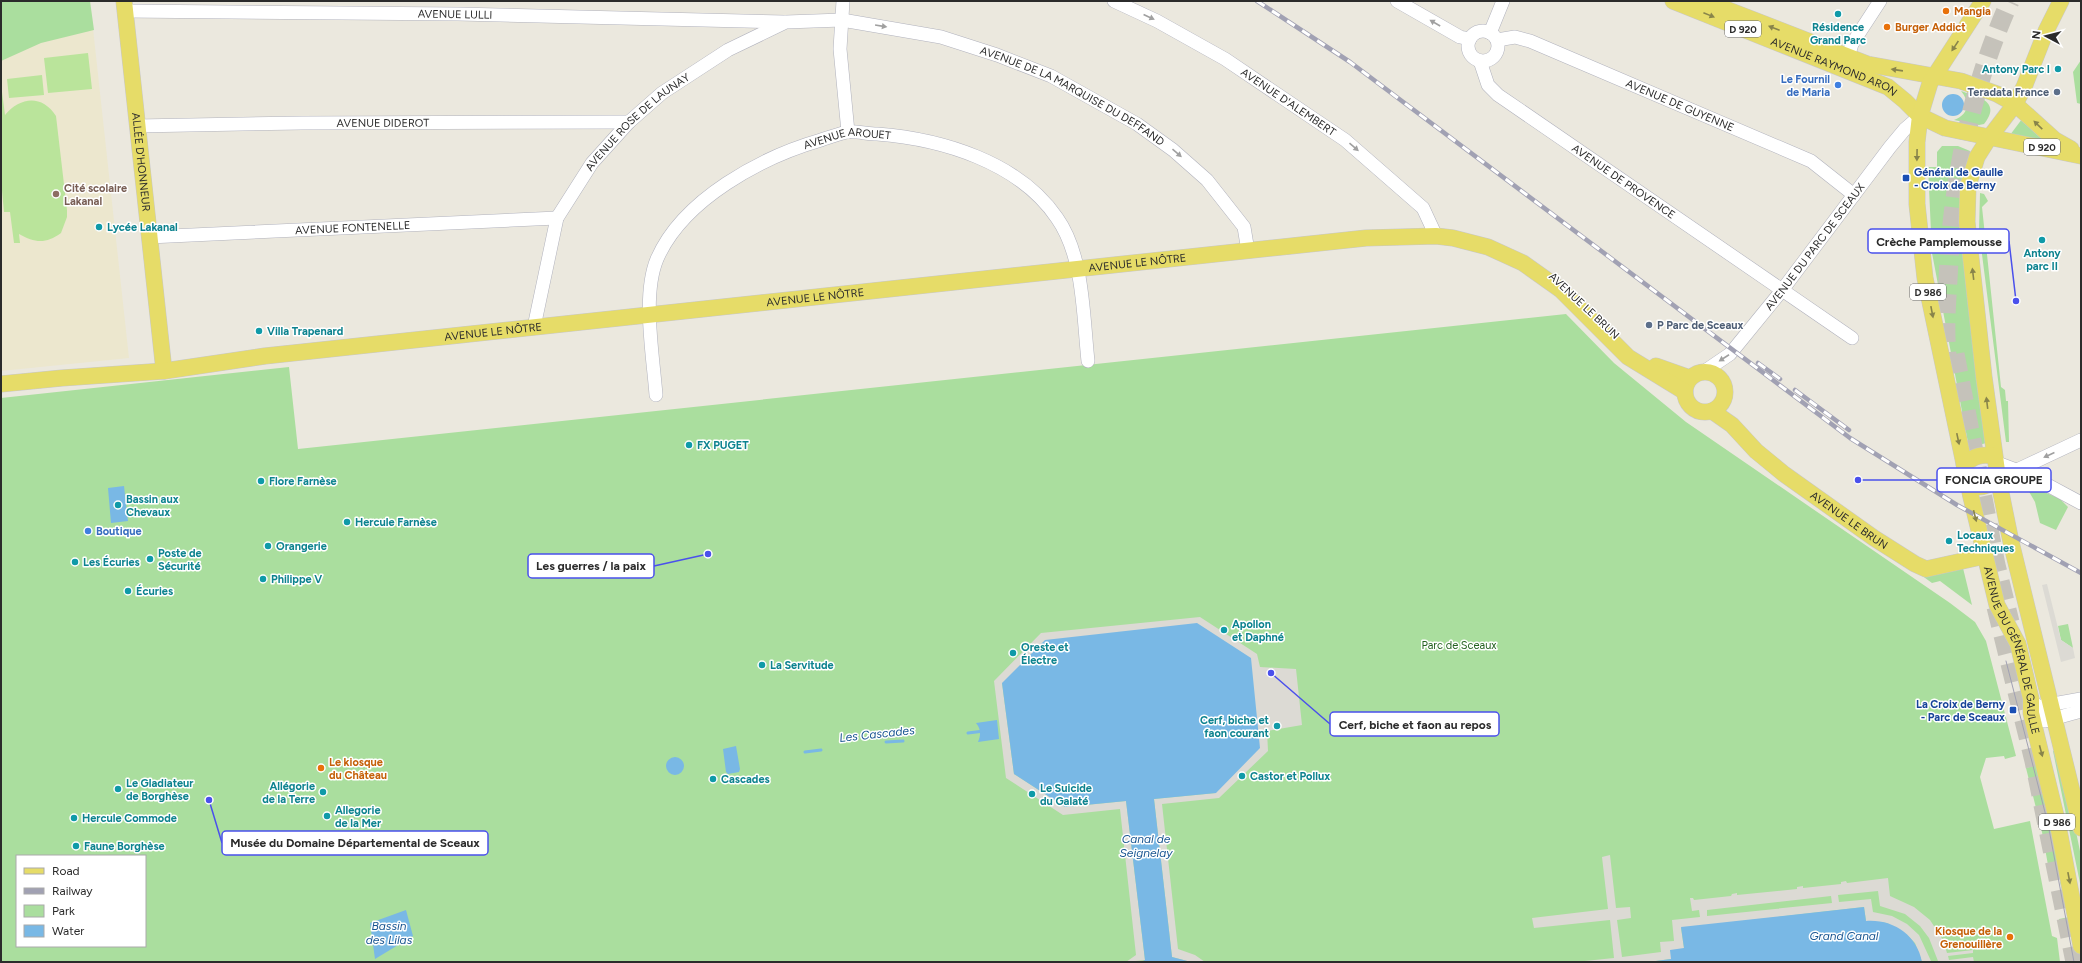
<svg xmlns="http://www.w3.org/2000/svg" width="2082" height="963" font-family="Figtree,sans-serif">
<rect width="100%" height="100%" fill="#ebe8de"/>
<path fill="#ece7ce" d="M1,1H90L129,358L1,371Z"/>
<path fill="#aade9e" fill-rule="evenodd" d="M1,1H90L94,30L41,43L1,61Z
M2081,60V104L2077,103L2073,72Z
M1961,91C1978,97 2002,101 1984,124L1979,125L1954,120C1968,115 1971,103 1961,91Z
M2022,119L2050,145L2007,139Z
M1942,146H1958L1970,151L1962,178L1986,443L1969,448L1932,253L1928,167H1937V152Z
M1980,193L1984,194L1988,201L1982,207L2001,387L2005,390L2006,401H2008L2009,442H2006L1979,231Z
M1566,314L1614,363L1686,422L1950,603L1975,622L1986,641L2016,756L2005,759L2004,756L1986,758L1980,777L1994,829L2030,821L2052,936L2057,938L2060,962H1V398L289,367L298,449ZM17,856H145V946H17Z
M2024,483L2060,499L2068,507L2056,530L2040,523L2035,502Z
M1963,568L1972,605L1940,581L1932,583L1921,575Z
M2068,624L2073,648L2061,640L2058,626Z
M2059,749L2081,856V888L2053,751Z
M2040,764L2074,936L2062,937L2059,919L2069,917L2060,882L2062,881L2061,874L2050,876L2042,832L2026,768Z"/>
<path fill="#bae49b" d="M88,53L92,89L48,93L44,58Z
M42,75L44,95L9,98L7,79Z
M1,84L5,115C20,97 42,94 56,116L67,210V217L61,233C46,244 35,243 19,234L20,243H14L10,212H4L1,180Z"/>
<path fill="#dcdad4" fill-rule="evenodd" d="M2047,584L2061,640L2073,648L2075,658L2061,662L2042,585Z
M1200,617L1257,654L1260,667L1296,669L1302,725L1267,731L1268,751L1219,798L1162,804L1178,949L1195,955L1205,962H1191L1172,957L1154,799L1216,793L1002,683L1014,774L1065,807L1126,801L1145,960L1126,962L1136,955L1120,809L1063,815L1006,778L994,681L1041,633Z
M1610,855L1616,908L1630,907L1631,918L1617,920L1622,957L1661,952L1660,942L1674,941L1672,920L1700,917L1699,910L1692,911L1690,898H1693L1694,900L1731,896L1732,894L1737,893V895L1797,889V887L1803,886V888L1841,884V882L1846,881L1847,883L1888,878L1890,896L1914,907L1930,920L1943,940L1947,953L1973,950V953L1948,956L1949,960L1973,957L1974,962H1922L1915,943L1907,935L1887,923L1866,921L1864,907L1681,928L1684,948L1671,959L1648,962H1575L1614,958L1610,920L1534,928L1532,918L1608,909L1602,857ZM1878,891L1880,906L1905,914L1920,926L1929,938L1938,961H1931L1919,935L1907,924L1892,916L1873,912L1871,899L1839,902L1838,895ZM1831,896L1832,903L1707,916V910Z"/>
<path fill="#79b8e5" d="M1942 105a11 11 0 1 1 22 0a11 11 0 1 1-22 0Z
M124,486L128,521L111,523L108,488Z
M1197,623L1251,658L1260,748L1216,793L1154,799L1172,957L1191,962H1141L1145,960L1126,801L1065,807L1014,774L1002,683L1045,640Z
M997,720L999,739L978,742C981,735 981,729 976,723Z
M736,746L740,769L739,772L728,774L726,772L723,749Z
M666 766a9 9 0 1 1 18 0a9 9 0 1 1-18 0Z
M1864,907L1866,921C1893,919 1917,935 1922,962H1648L1671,959L1670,950L1684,948L1681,927Z
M406,910L413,936L375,959L370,923Z"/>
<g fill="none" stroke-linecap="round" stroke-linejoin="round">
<path stroke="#79b8e5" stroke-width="3" d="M968,733L984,731
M886,742L903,741
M805,752L821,750"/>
<path stroke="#c5c2ba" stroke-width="19" stroke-dasharray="19 10" stroke-linecap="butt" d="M1955,354L1996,565L2010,622
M1949,371C1944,342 1946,309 1948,280C1952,184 1970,90 2010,1
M1996,607L2034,761L2075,962"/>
<defs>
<g id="minor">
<path d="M843,1L840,49L848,132"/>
<path id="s1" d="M1114,1L1157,21L1225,59L1345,140L1423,208L1436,236"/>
<path d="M1397,1L1460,37L1470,39"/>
<path id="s2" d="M125,11L458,14L784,22"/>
<circle cx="1483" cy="46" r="15"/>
<path d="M1490,33L1503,1"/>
<path id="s3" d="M1497,40L1515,37L1530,41L1811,161L1854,195"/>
<path d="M1848,57L1852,44L1880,1"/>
<path id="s4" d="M1480,61L1488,85L1498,95L1852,338"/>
<path id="s5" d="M137,126L302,123L629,122"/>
<path id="s6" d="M149,237L557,218"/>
<path id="s7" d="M534,327L557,218L592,163L629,122L662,93L728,50L786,22L842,20L941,37L997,55L1051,76L1137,124L1173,150L1207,180L1244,227L1248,251"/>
<path id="s8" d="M1705,371L1730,354L1783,289L1890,147L1905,129L1920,116"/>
<path id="s9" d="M656,395C653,355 642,295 657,259C683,199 762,157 821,140C830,137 838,134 847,132C856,131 868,134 877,134C942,139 1019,162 1057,218C1084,256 1083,316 1088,361"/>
<path d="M1995,462L2027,474L2081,503"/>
<path d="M2017,470L2081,440"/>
<path d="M2031,699L2038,707L2042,720L2045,721L2081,711"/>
<path d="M2042,706L2081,699"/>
</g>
<g id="major">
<path id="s10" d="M124,1L164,371"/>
<path id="s11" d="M1673,1L1888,87L1905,101L1920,116L1945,128L2081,156"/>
<path d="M1705,1L1867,64L1961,81L1997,94L2015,104L2055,140L2071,149"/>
<path id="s12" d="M1983,1L1930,83L1920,116L1917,142V204L1925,278L1971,497L1997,605L2018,644L2031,699V713L2057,820L2081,946"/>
<path d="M2061,1L2046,31L2024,87L2015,104L1989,138L1977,157L1968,186L1967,222L1984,377L1998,478L2011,542L2081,828"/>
<path d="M1656,366L1690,378"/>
<circle cx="1705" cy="392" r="20"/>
<path id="s13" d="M1,384L62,378L164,371L265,356L1366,238L1436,236L1453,238L1488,247L1523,263L1561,290L1628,357L1685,392"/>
<path id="s14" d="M1712,411L1732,425L1756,451L1784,474L1874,538L1915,564L1926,569L1985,556"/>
<path d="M1964,464C1975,456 1980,454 1994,456"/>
<path d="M1968,484C1979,490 1989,486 1998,478"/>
</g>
</defs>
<use href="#minor" stroke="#b1b2bd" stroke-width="14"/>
<use href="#major" stroke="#c8c8c8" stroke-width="17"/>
<use href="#minor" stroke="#fff" stroke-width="13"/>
<use href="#major" stroke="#e6dc68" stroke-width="16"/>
<path stroke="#a1a1b3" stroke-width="1" d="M2006,661L2048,824L2074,962"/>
<defs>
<path id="rail" d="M1257,1L1350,62L1850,438L1957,505L2081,573
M1758,363L1780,379
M1795,390L1849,430"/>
</defs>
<use href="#rail" stroke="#a1a1b3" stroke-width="4.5"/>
<use href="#rail" stroke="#fff" stroke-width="3" stroke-dasharray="9" stroke-linecap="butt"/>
</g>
<defs><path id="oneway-solid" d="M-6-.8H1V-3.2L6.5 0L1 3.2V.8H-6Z"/></defs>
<g fill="#88844a">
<use href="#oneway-solid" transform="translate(1709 15) rotate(22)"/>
<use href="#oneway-solid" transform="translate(1774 28) rotate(-159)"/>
<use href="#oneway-solid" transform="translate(1955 46) rotate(124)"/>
<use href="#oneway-solid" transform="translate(1897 70) rotate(-172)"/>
<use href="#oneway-solid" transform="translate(2038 125) rotate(-136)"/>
<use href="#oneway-solid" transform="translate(1917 155) rotate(91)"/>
<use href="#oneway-solid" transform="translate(1973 274) rotate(-97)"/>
<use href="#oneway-solid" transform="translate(1932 312) rotate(79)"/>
<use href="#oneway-solid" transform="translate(1987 403) rotate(-97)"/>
<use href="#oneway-solid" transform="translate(1958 439) rotate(78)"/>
<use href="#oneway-solid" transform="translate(1975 516) rotate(76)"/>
<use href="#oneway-solid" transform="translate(2041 751) rotate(75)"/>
<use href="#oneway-solid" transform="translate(2069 878) rotate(79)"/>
</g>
<g fill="#a0a0a0">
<use href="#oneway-solid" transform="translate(1149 17) rotate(25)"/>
<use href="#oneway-solid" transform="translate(1435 23) rotate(-150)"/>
<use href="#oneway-solid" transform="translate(881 26) rotate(9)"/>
<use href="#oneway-solid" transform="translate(1354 147) rotate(41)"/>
<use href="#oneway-solid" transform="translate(1177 153) rotate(41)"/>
<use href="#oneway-solid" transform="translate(1724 358) rotate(147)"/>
<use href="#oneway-solid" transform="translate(2049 455) rotate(155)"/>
</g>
<g fill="#e8710a" stroke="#fff" stroke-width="1.5">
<circle cx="1946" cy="11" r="4"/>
<circle cx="1887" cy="27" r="4"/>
<circle cx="321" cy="768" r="4"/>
<circle cx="2010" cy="937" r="4"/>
</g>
<g fill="#0f9aa8" stroke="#fff" stroke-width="1.5">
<circle cx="1838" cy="14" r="4"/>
<circle cx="2058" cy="69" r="4"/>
<circle cx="99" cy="227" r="4"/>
<circle cx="2042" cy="240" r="4"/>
<circle cx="259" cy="331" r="4"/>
<circle cx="689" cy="445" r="4"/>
<circle cx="261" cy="481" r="4"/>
<circle cx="118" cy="505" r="4"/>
<circle cx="347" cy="522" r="4"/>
<circle cx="1949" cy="541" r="4"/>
<circle cx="268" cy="546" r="4"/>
<circle cx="150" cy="559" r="4"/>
<circle cx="75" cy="562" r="4"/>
<circle cx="263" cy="579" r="4"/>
<circle cx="128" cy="591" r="4"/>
<circle cx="1224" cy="630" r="4"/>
<circle cx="1013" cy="653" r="4"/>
<circle cx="762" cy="665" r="4"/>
<circle cx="1277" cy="726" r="4"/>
<circle cx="1242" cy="776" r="4"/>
<circle cx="713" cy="779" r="4"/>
<circle cx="118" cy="789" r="4"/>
<circle cx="323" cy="792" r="4"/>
<circle cx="1032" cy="794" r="4"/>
<circle cx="327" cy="816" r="4"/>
<circle cx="74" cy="818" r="4"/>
<circle cx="76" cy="846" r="4"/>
</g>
<g fill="#3f7fe0" stroke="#fff" stroke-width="1.5">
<circle cx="1838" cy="85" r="4"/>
<circle cx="88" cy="531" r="4"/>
</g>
<g fill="#5c6f8a" stroke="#fff" stroke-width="1.5">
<circle cx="2057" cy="92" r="4"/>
<circle cx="1649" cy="325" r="4"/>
</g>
<g fill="#1a4fb4" stroke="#fff" stroke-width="1.5">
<rect x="1902" y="174" width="8" height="8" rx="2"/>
<rect x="2009" y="706" width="8" height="8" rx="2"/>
</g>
<circle fill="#8d6e63" stroke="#fff" stroke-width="1.5" cx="56" cy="194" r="4"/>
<g text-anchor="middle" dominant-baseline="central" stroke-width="3" stroke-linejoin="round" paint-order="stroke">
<g fill="#fff" stroke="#6b6b6b" stroke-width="1">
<rect x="1725" y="21" width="36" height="16" rx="3"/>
<rect x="2024" y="139" width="36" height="16" rx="3"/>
<rect x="1910" y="284" width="36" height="16" rx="3"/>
<rect x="2039" y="814" width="36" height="16" rx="3"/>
</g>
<g font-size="10" font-weight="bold" fill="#2b2b2b">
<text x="1743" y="29">D 920</text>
<text x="2042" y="147">D 920</text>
<text x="1928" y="292">D 986</text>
<text x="2057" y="822">D 986</text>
</g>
<g font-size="11" font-weight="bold" fill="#c56008" stroke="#fff" text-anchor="start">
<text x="1954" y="11">Mangia</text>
<text x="1895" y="27">Burger Addict</text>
<text x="329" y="762">Le kiosque<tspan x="329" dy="13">du Château</tspan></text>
<text x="2002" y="931" text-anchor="end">Kiosque de la<tspan x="2002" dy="13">Grenouillère</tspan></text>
</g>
<g font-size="11" fill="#2b2b2b" stroke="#fff">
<text stroke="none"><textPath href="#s2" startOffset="330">AVENUE LULLI</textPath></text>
<text stroke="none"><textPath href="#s11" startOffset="174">AVENUE RAYMOND ARON</textPath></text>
<text stroke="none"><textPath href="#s7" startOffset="720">AVENUE DE LA MARQUISE DU DEFFAND</textPath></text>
<text stroke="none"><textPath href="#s1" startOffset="202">AVENUE D'ALEMBERT</textPath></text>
<text stroke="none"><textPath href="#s3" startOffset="197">AVENUE DE GUYENNE</textPath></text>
<text stroke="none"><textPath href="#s5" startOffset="246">AVENUE DIDEROT</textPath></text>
<text stroke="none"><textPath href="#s7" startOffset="238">AVENUE ROSE DE LAUNAY</textPath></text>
<text stroke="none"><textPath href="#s9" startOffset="372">AVENUE AROUET</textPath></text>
<text stroke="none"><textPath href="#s10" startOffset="162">ALLÉE D'HONNEUR</textPath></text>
<text stroke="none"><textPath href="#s4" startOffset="192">AVENUE DE PROVENCE</textPath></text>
<text stroke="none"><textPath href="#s6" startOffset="204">AVENUE FONTENELLE</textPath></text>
<text stroke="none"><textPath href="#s8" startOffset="167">AVENUE DU PARC DE SCEAUX</textPath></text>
<text stroke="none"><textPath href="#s13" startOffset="1143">AVENUE LE NÔTRE</textPath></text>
<text stroke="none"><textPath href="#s13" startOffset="819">AVENUE LE NÔTRE</textPath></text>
<text transform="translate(1584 306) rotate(43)">AVENUE LE BRUN</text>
<text stroke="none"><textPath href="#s13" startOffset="495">AVENUE LE NÔTRE</textPath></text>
<text stroke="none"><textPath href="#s14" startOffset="176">AVENUE LE BRUN</textPath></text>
<text stroke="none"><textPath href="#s12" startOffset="678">AVENUE DU GÉNÉRAL DE GAULLE</textPath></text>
</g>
<g font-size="11" font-weight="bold" fill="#0d838f" stroke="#fff" text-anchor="start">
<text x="1838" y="27" text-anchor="middle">Résidence<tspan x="1838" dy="13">Grand Parc</tspan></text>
<text x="2050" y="69" text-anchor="end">Antony Parc I</text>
<text x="107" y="227">Lycée Lakanal</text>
<text x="2042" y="253" text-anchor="middle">Antony<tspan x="2042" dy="13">parc II</tspan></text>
<text x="267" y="331">Villa Trapenard</text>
<text x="697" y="445">FX PUGET</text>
<text x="269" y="481">Flore Farnèse</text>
<text x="126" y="499">Bassin aux<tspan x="126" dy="13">Chevaux</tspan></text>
<text x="355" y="522">Hercule Farnèse</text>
<text x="1957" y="535">Locaux<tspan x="1957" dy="13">Techniques</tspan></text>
<text x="276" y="546">Orangerie</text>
<text x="158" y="553">Poste de<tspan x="158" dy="13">Sécurité</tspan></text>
<text x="83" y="562">Les Écuries</text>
<text x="271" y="579">Philippe V</text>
<text x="136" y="591">Écuries</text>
<text x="1232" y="624">Apollon<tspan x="1232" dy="13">et Daphné</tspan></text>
<text x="1021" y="647">Oreste et<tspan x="1021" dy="13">Électre</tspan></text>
<text x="770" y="665">La Servitude</text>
<text x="1269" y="720" text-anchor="end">Cerf, biche et<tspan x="1269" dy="13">faon courant</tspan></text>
<text x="1250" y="776">Castor et Pollux</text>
<text x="721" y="779">Cascades</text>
<text x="126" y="783">Le Gladiateur<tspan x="126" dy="13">de Borghèse</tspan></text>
<text x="315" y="786" text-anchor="end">Allégorie<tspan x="315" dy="13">de la Terre</tspan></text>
<text x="1040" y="788">Le Suicide<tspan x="1040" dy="13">du Galaté</tspan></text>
<text x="335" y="810">Allegorie<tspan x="335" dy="13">de la Mer</tspan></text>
<text x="82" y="818">Hercule Commode</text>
<text x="84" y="846">Faune Borghèse</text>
</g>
<g font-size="11" font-weight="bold" fill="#366cbe" stroke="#fff" text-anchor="end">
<text x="1830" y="79">Le Fournil<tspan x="1830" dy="13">de Maria</tspan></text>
<text x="96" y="531" text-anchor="start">Boutique</text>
</g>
<g font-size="11" font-weight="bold" fill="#4e5e75" stroke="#fff" text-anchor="end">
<text x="2049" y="92">Teradata France</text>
<text x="1657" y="325" text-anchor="start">P Parc de Sceaux</text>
</g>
<g font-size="11" font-weight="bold" fill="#164399" stroke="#fff" text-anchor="start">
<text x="1914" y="172">Général de Gaulle<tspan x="1914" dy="13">- Croix de Berny</tspan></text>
<text x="2005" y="704" text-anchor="end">La Croix de Berny<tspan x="2005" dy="13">- Parc de Sceaux</tspan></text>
</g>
<g font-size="11" font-weight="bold" fill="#785e54" stroke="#fff" text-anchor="start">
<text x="64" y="188">Cité scolaire<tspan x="64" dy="13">Lakanal</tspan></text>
</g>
<g font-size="11" fill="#246220" stroke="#fff">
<text x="1459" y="645">Parc de Sceaux</text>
</g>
<g font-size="12" font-style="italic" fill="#185591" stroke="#fff">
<text transform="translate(877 734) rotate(-6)">Les Cascades</text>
<text x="1146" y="839">Canal de<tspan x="1146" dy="14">Seignelay</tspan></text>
<text x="389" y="926">Bassin<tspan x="389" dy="14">des Lilas</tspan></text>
<text x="1844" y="936">Grand Canal</text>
</g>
</g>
<path fill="none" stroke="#4a50ec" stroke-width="1.5" d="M2016 301L2009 241M1858 480L1937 480M708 554L654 566M1271 673L1330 724M209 800L222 843"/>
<g fill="#4a50ec" stroke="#fff" stroke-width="1.5">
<circle cx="2016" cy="301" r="4"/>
<circle cx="1858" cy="480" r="4"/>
<circle cx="708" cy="554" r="4"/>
<circle cx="1271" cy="673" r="4"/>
<circle cx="209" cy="800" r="4"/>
</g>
<g fill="#fff" stroke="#4a50ec" stroke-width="1.5">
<rect x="1868" y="229" width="141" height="24" rx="4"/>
<rect x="1937" y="468" width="114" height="24" rx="4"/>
<rect x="528" y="554" width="126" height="24" rx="4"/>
<rect x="1330" y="712" width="169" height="24" rx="4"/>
<rect x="222" y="831" width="266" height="24" rx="4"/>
</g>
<g font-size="12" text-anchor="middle" font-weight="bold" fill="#2b2b2b">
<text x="1939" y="246">Crèche Pamplemousse</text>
<text x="1994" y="484">FONCIA GROUPE</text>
<text x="591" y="570">Les guerres / la paix</text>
<text x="1415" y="729">Cerf, biche et faon au repos</text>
<text x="355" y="847">Musée du Domaine Départemental de Sceaux</text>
</g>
<rect width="2082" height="963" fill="none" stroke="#2b2b2b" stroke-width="4"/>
<rect x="16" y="855" width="130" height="92" fill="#ffffff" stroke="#aaaaaa"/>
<rect x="24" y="868" width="20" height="6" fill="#e6dc68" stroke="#aaaaaa"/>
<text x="52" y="875" font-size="12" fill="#2b2b2b">Road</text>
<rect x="24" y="888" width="20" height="6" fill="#a1a1b3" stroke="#aaaaaa"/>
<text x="52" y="895" font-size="12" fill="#2b2b2b">Railway</text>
<rect x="24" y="905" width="20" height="12" fill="#aade9e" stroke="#aaaaaa"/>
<text x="52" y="915" font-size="12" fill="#2b2b2b">Park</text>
<rect x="24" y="925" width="20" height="12" fill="#79b8e5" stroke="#aaaaaa"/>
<text x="52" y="935" font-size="12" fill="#2b2b2b">Water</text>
<g transform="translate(2046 36) rotate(277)" stroke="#ffffff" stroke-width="3" paint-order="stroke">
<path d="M0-3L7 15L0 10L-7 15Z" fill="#2b2b2b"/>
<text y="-6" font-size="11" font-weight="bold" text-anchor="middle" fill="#2b2b2b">N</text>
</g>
</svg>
